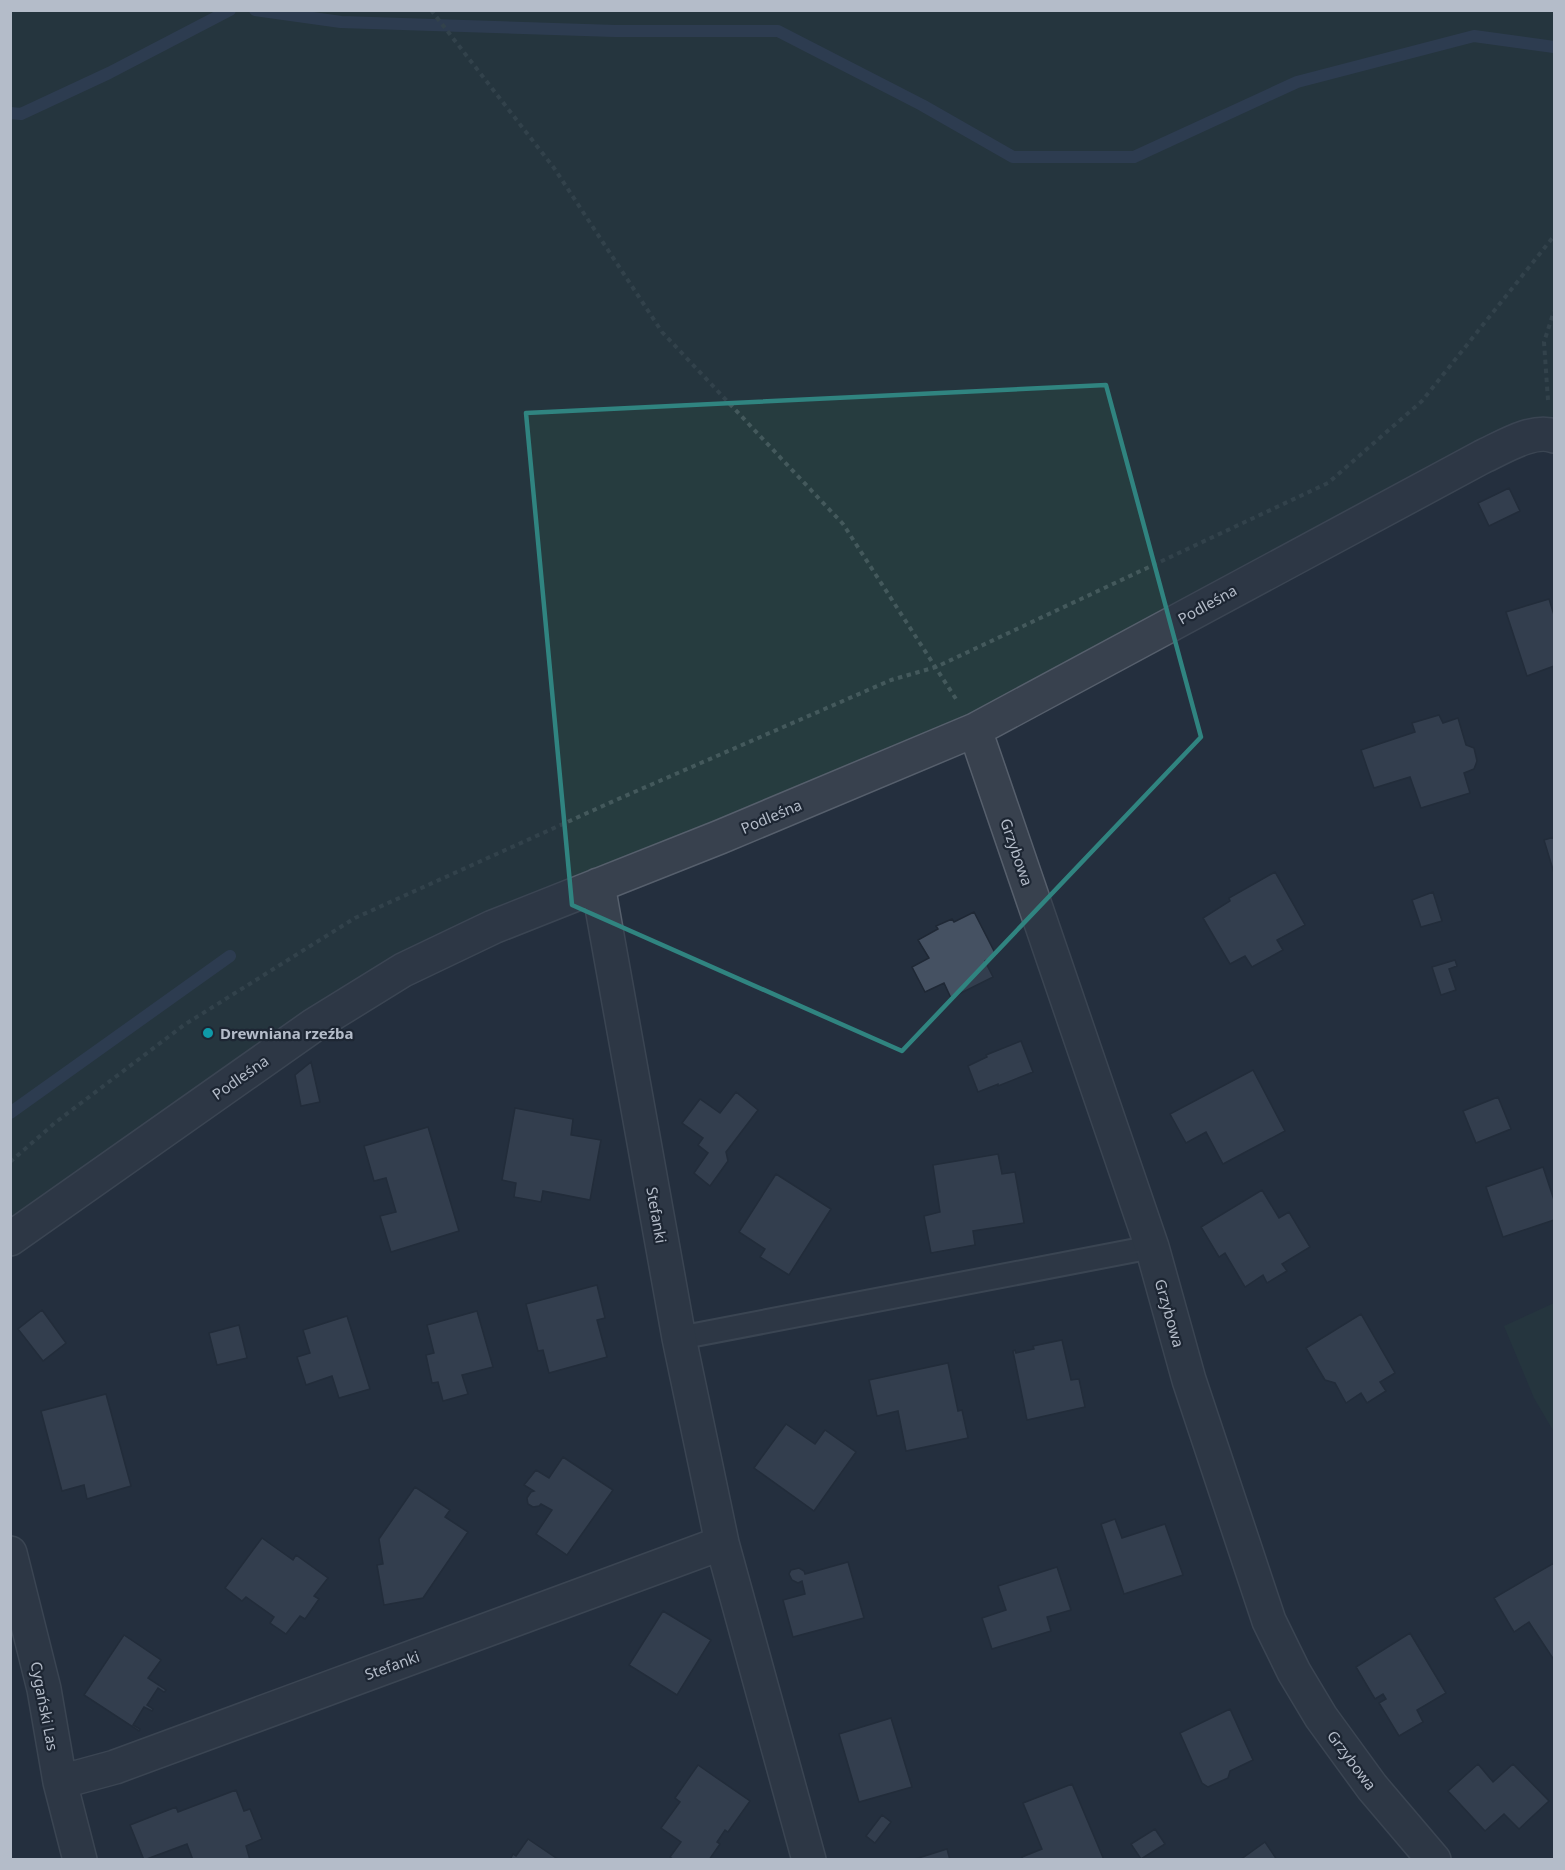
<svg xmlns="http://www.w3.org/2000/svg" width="1565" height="1870" font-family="'Noto Sans',sans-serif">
<rect width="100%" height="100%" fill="#242f3e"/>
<path fill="#263c3f" d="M11,11H1554V416L1479,449L966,721L595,870L11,1224Z
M1554,1303V1432L1534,1398L1504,1326Z"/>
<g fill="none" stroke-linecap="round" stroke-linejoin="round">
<path stroke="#394c67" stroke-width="12" d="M255,10L341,22L615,31H778L922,105L1013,157H1134L1297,82L1474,36L1554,47
M10,113L21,114L109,73L230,10
M10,1113L230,956"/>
</g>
<path fill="#455162" stroke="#1f2835" stroke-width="1.5" d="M1509,488L1520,511L1489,526L1478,503Z
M1549,599L1554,615V666L1527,676L1506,612Z
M1439,715L1443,723L1458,718L1466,745L1474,748L1477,761L1474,769L1464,773L1470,793L1421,808L1410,777L1374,788L1361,750L1415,732L1412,723Z
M1554,837V873L1544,840Z
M1275,872L1305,925L1277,940L1283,950L1252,967L1245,956L1230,964L1203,918L1230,901L1229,898Z
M1433,892L1442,921L1421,927L1412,900Z
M974,912L996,955L985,961L993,977L951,998L944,983L925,992L912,967L929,958L918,940L938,929L936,926L952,919L954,922Z
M1455,960L1457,966L1449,969L1456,990L1441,995L1432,967Z
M1021,1041L1033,1072L998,1086V1084L978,1092L968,1066L987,1057L986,1055Z
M311,1062L320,1102L301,1106L295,1075Z
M1253,1070L1285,1131L1223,1164L1206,1132L1186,1143L1170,1114Z
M736,1092L758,1110L726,1152L728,1161L710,1186L694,1173L708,1153L698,1145L703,1138L682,1123L700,1099L720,1113Z
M1498,1097L1511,1129L1476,1143L1463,1111Z
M515,1108L573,1119L571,1135L601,1140L590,1200L543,1191L541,1202L514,1197L516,1183L502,1180Z
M428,1127L459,1231L391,1252L380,1216L396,1212L386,1178L374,1181L364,1146Z
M998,1154L1002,1174L1015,1172L1024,1223L973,1231L975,1245L931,1253L924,1216L940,1212L933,1165Z
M1543,1167L1554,1200V1220L1503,1237L1486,1187Z
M776,1174L831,1209L789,1275L760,1257L765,1249L739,1232Z
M1262,1190L1279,1218L1289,1212L1310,1247L1282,1264L1287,1271L1267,1283L1263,1275L1245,1287L1225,1253L1219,1257L1201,1227Z
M597,1285L605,1318L597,1320L607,1357L549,1373L543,1350L538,1351L526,1304Z
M42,1310L66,1343L43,1361L18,1329Z
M477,1311L493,1367L462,1375L468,1394L443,1401L438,1382L432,1383L426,1355L434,1353L427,1325Z
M1361,1314L1395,1373L1380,1382L1386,1391L1367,1403L1361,1393L1346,1403L1335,1383L1325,1380L1306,1348Z
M347,1316L370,1389L339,1398L332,1376L306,1385L297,1357L310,1353L303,1330Z
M239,1325L247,1358L217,1365L209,1333Z
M1062,1340L1071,1380L1079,1379L1085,1407L1027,1420L1013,1351L1015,1350L1016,1353L1034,1349L1033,1346Z
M948,1363L958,1411L962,1410L968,1438L906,1451L898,1411L877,1416L869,1380Z
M106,1394L131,1486L87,1499L84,1485L62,1491L41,1411Z
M786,1424L815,1444L825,1430L856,1452L814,1511L754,1468Z
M563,1457L613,1490L567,1555L536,1534L552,1510L541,1504L539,1506L533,1507L528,1504L527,1498L531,1492L534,1491L524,1485L536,1470L549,1478Z
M415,1487L450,1510L445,1517L468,1532L423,1598L384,1605L377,1565L383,1564L379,1539Z
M1115,1519L1122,1538L1165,1524L1183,1575L1124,1594L1101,1524Z
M262,1538L293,1560L296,1555L328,1578L314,1596L319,1599L305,1619L300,1616L286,1634L270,1623L274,1617L246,1597L242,1601L225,1588Z
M848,1562L864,1618L793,1637L783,1600L805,1594L802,1581L798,1583L792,1580L789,1574L791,1570L799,1568L804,1571L805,1574Z
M1554,1563V1660L1529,1622L1514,1632L1494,1598Z
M1057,1567L1071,1610L1047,1617L1051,1631L992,1649L982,1618L1006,1610L998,1586Z
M663,1611L711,1640L677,1695L629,1665Z
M1410,1633L1446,1693L1417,1710L1423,1722L1399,1736L1379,1703L1386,1699L1383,1694L1375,1699L1356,1667Z
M124,1635L161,1660L148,1678L166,1690L164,1692L158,1688L147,1705L153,1709L152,1711L144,1707L133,1725L140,1729L139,1731L84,1695Z
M1230,1709L1253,1760L1230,1771L1228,1778L1208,1787L1202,1783L1180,1733Z
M891,1718L912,1787L859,1802L839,1734Z
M1478,1764L1493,1782L1513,1764L1549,1801L1519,1829L1504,1814L1485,1831L1448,1791Z
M698,1765L750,1801L728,1832L725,1830L717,1842L720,1844L709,1860H674L670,1857L681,1842L661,1828L680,1802L675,1798Z
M1072,1784L1104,1860H1023L1022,1857L1042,1849L1023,1803Z
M236,1790L244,1811L250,1809L262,1839L246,1846L250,1860H193L187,1844L144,1860L130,1825L176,1807L178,1812Z
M882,1815L891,1822L875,1843L866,1836Z
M1155,1829L1165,1844L1141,1859L1131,1844Z
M528,1839L559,1860H510L513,1854L516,1856Z
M1265,1842L1277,1860H1240Z
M947,1849L950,1860H912Z"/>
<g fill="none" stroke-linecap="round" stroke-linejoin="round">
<defs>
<path id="lane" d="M679,1338L1152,1247"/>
<path id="street" d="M975,730L1152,1247L1189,1380L1269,1621L1294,1672L1321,1717L1372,1787L1434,1860
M598,885L679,1338L722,1543L809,1860
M10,1239L314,1025L403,970L493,927L720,837L975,730L1482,457C1502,448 1533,428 1554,436
M10,1553L44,1689L60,1782L80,1860
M60,1782L115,1767L722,1543"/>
</defs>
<use href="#lane" stroke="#565f6c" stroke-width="26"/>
<use href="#street" stroke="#565f6c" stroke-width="36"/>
<path stroke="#44595c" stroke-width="4" stroke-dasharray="4.5 4.5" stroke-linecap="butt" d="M431,10L554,168L662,332L843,524L956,699
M1548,400L1544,342L1554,311
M10,1162L56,1122L184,1025L355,918L616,800L891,680L936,667L1328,483L1422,401L1554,236"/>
<use href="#lane" stroke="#38414e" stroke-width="22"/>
<use href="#street" stroke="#38414e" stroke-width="33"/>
</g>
<path d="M0 0H1565V1870H0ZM1106,385L1201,737L902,1051L572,905L526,413Z" fill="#242f3e" fill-opacity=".55" fill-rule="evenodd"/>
<path fill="none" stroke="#308480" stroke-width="4.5" stroke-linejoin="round" d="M1106,385L1201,737L902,1051L572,905L526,413Z"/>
<circle fill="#0f9aa8" stroke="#1d2633" stroke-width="2" cx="208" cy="1033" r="6"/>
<g text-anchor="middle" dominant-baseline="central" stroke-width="4.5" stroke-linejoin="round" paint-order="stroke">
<g font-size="15" fill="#b4bcc9" stroke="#1d2633">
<text transform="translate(1207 604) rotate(-29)">Podleśna</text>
<text transform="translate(771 816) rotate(-23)">Podleśna</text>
<text transform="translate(1017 852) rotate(71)">Grzybowa</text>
<text transform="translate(240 1077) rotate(-35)">Podleśna</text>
<text transform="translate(657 1215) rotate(80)">Stefanki</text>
<text transform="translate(1170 1313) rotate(74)">Grzybowa</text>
<text transform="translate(392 1665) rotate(-20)">Stefanki</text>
<text transform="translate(45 1706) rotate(79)">Cygański Las</text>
<text transform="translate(1352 1760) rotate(53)">Grzybowa</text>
</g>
<g font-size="15" font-weight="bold" fill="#b4bcc9" stroke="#1d2633" text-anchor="start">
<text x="220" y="1033">Drewniana rzeźba</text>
</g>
</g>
<rect width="1565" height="1870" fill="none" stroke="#b4bcc9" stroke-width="24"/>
</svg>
